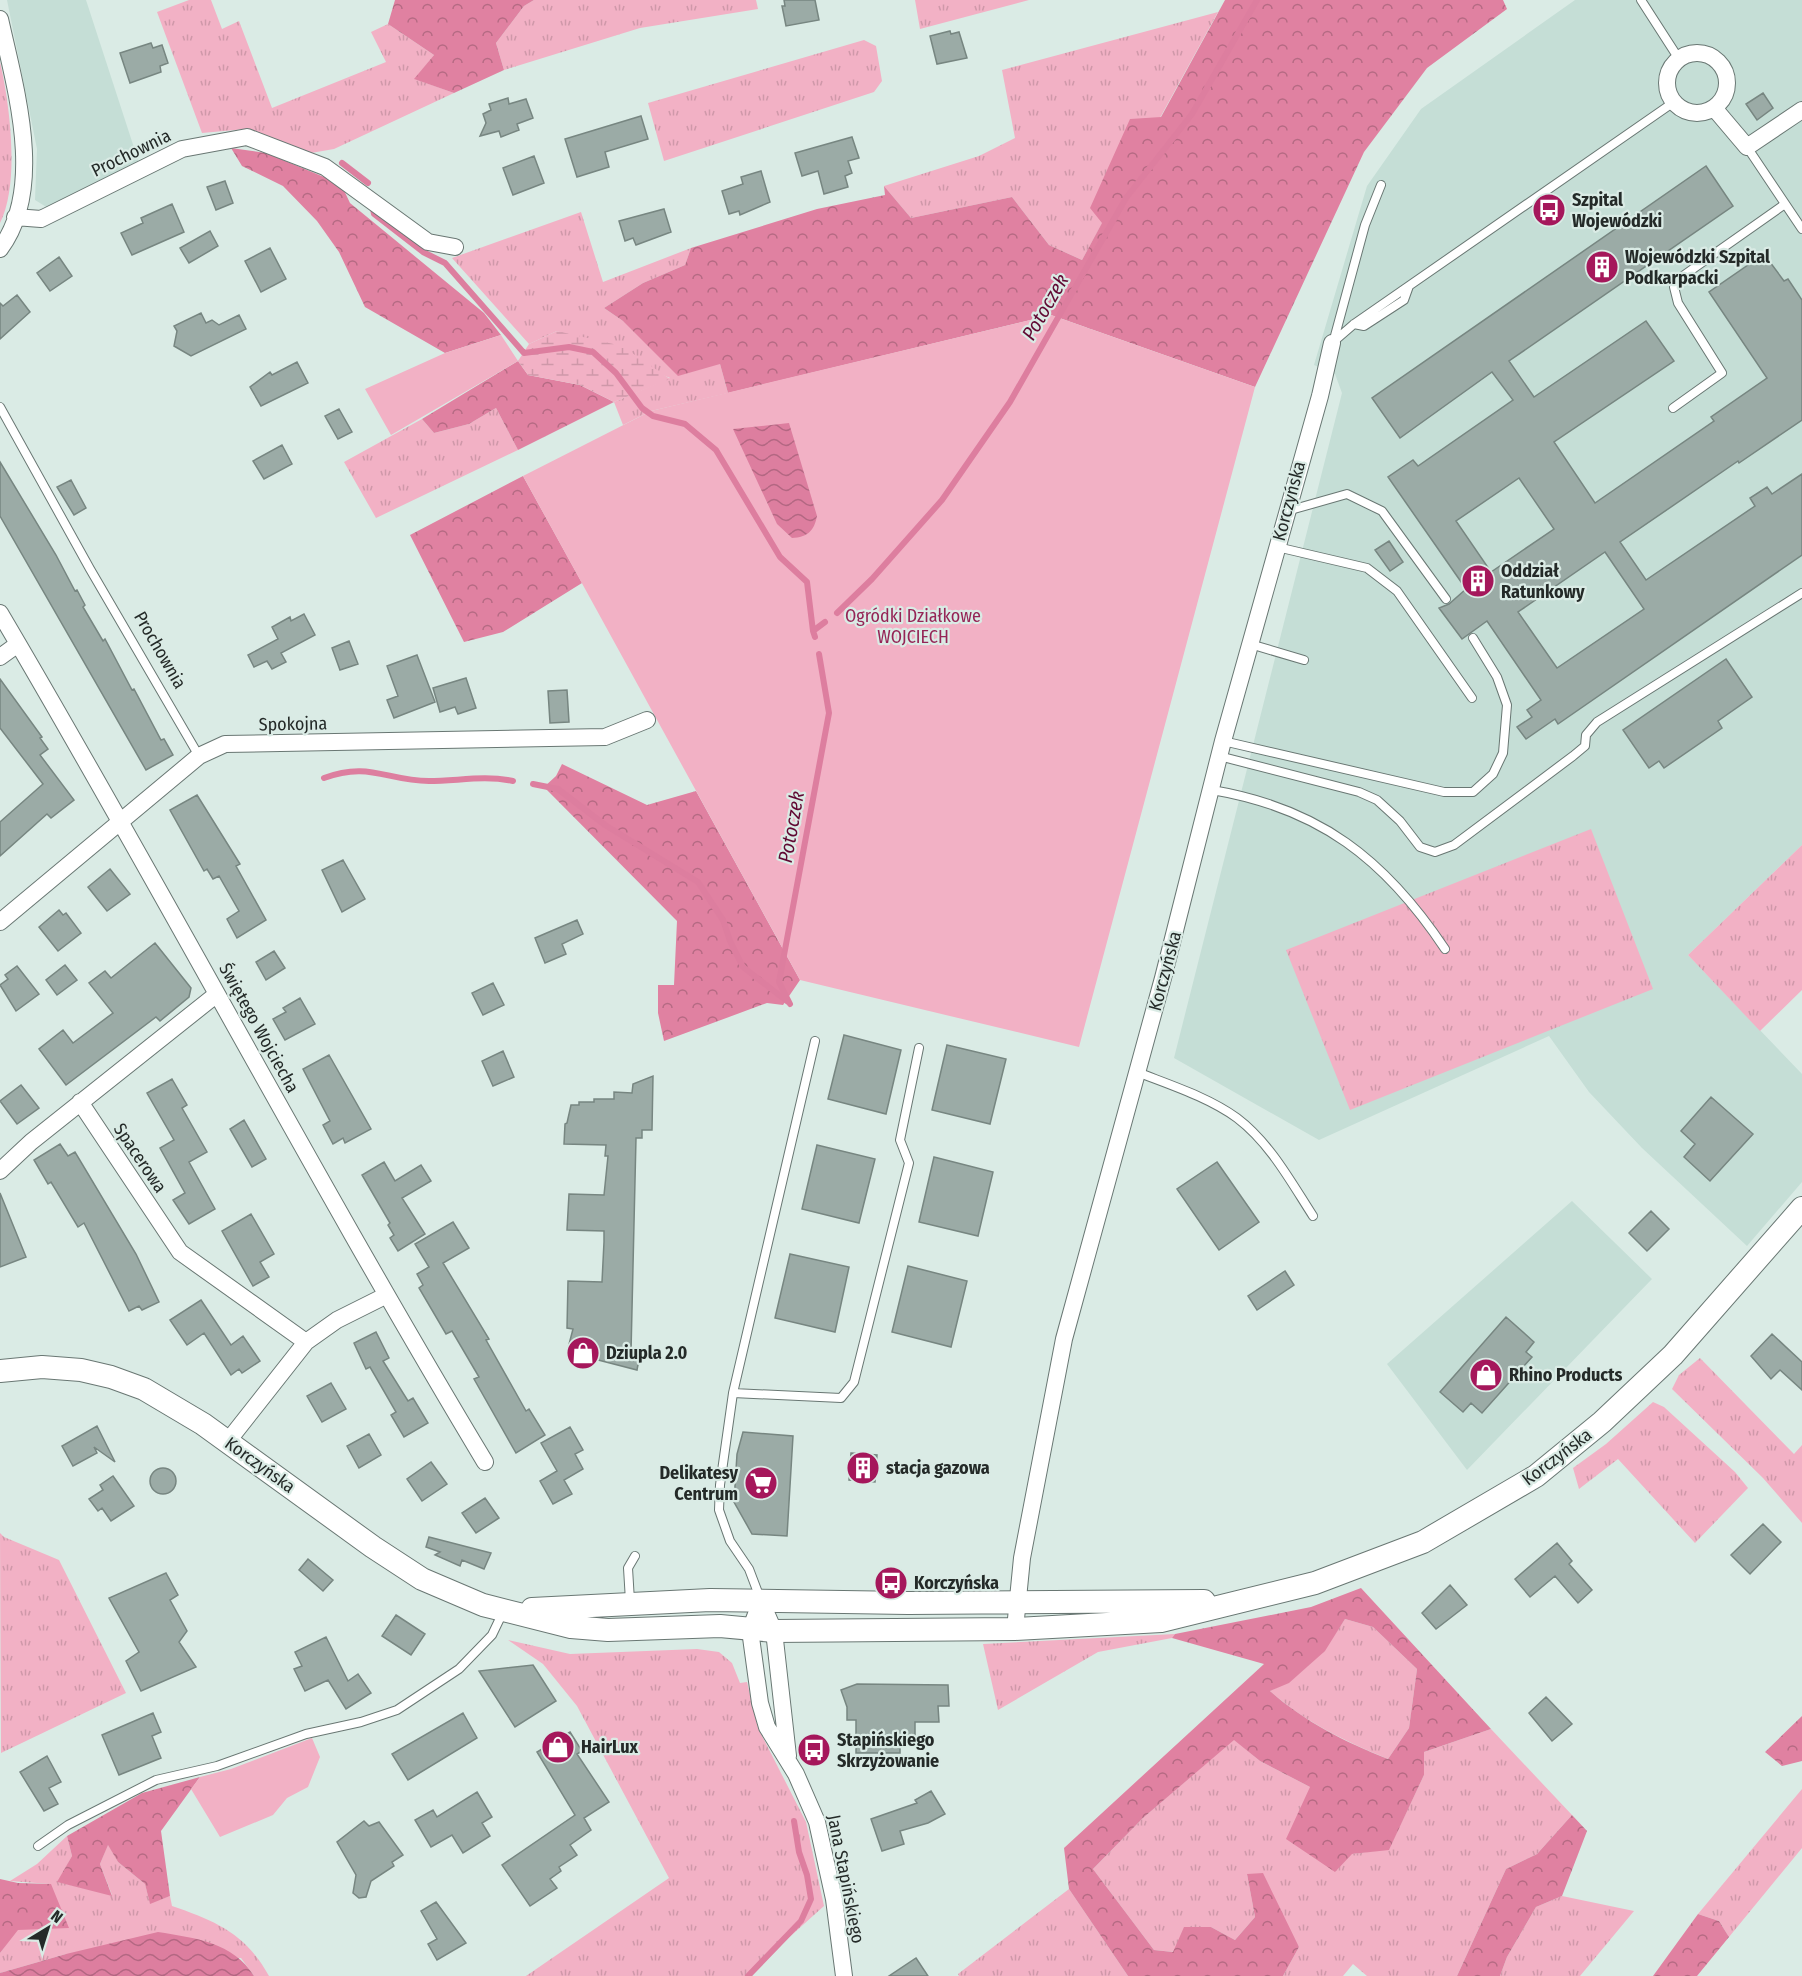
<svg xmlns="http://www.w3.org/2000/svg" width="1802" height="1976" font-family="'Fira Sans Condensed',sans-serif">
<defs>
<pattern id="grass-tufts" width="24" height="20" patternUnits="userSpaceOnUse" patternTransform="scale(1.5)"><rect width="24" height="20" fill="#f2b1c5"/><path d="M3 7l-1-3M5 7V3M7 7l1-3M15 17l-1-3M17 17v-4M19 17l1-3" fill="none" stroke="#cf98a9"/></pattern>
<pattern id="forest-crowns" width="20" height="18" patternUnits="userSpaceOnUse" patternTransform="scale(1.5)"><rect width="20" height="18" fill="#e081a1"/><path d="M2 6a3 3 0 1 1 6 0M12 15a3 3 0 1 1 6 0" fill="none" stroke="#b56a83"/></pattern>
<pattern id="wetland-marsh" width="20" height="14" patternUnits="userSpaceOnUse" patternTransform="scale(1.5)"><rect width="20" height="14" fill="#f2b1c5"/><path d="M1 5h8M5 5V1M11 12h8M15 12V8" fill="none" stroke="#cf98a9"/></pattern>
<pattern id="water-waves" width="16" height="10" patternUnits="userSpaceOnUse" patternTransform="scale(1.5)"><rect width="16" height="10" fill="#dd7e9f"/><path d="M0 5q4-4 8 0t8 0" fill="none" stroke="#b36782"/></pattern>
</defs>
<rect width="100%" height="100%" fill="#daebe5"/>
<path fill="#c5ded6" d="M7,0H86L139,163L48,208L35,200L37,149Z
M1575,0H1802V845L1688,955L1802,1074V1182L1747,1246L1642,1148L1589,1092L1549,1036L1319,1140L1174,1058L1342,393L1335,374L1314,365L1367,186L1421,109Z
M1572,1201L1652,1279L1467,1470L1387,1364Z"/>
<path fill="url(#grass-tufts)" d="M189,0H211L222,29L239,21L272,108L386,62L371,32L388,24L434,55L415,79L454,93L334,149L311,153L246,129L202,133L157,12Z
M534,0H756L758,9L640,28L504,70L496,43L524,6Z
M915,0H1029L920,29Z
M1218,12L1082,260L1049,245L1012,197L911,218L884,186L979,156L1015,138L1002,70Z
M864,40L876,46L882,81L874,92L664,161L648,103Z
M0,62C10,105 20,183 0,223Z
M581,212L603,282L691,248L685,265L643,283L604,308L623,321L720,364L728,393L651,411L623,425L614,402L670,378L557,331L529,344L452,258Z
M496,408L518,450L376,518L344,462L422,419L434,433L469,424Z
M1591,829L1653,989L1350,1110L1286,950Z
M1802,845V990L1760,1031L1688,955Z
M1700,1358L1794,1454L1802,1445V1523L1763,1478L1672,1389L1679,1375Z
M1653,1402L1664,1407L1735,1472L1748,1488L1695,1543L1618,1459L1579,1489L1573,1468L1606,1444Z
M0,1533L4,1537L59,1560L126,1693L1,1753Z
M1345,1619L1373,1627L1417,1669L1409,1728L1388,1759C1345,1741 1305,1722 1270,1691C1304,1676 1325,1650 1345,1619Z
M1175,1634L1172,1638L1098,1652L998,1710L983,1644Z
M508,1640L570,1654L697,1649L719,1652L732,1663L740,1683L747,1682L758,1728L806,1822L824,1906L746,1976H526L669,1878L577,1706L543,1664Z
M1491,1729L1572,1815L1537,1854L1506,1869L1457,1976H1367L1353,1964L1343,1976H1283L1299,1947L1247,1874L1255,1917L1235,1940L1211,1927L1174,1952L1154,1950L1093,1869L1143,1818L1234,1739L1260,1761L1310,1787L1352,1854L1389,1849L1424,1775V1752Z
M1802,1789V1848L1729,1937L1719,1921L1698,1914Z
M67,1836L72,1856L58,1882L112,1895L100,1864L108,1844L118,1862L145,1884L150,1903L170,1896L172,1906C216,1921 246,1934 269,1976H254L241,1958L66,1954L0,1973V1953L50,1884L10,1881L37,1864Z
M1069,1889L1128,1976H959L958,1974Z
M1562,1896L1634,1911L1580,1976H1500L1507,1957L1536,1907Z"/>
<path fill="url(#forest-crowns)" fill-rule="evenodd" d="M395,0H534L524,6L496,43L504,70L454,93L414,79L434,55L388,24Z
M1225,0H1503L1507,9L1427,68L1364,152L1255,387L1051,315L728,393L720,364L678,376L623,321L604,308L643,283L685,265L691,248L817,209L885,195L884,186L911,218L1012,197L1049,245L1082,260L1102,223L1090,208L1130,119L1161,117Z
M231,148L266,153L341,184L350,203L484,313L501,335L445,353L365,307L339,252L317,221L283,186L242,166Z
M518,361L528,375L580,385L614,402L518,450L496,408L469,424L434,433L422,419Z
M523,476L582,583L503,632L464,642L410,535Z
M562,764L647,805L696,791L800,980L783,1005L767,1003L664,1041L658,1013V985H674L677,921L544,787L556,776Z
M1361,1588L1491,1729L1424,1752V1775L1389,1850L1352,1854L1335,1872L1286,1839L1310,1787L1260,1761L1234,1740L1143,1818L1093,1869L1154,1950L1173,1952L1184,1927H1211L1235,1940L1255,1917L1247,1874L1263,1873L1299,1947L1283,1976H1128L1069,1889L1064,1848L1264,1664L1172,1638L1175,1634L1311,1607ZM1345,1619L1373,1627L1417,1669L1409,1728L1388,1759C1345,1742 1305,1722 1270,1691L1289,1683L1325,1651Z
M1802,1716V1761L1782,1766L1765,1752Z
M200,1777L161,1831L170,1896L150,1904L145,1884L118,1862L108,1845L100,1864L112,1896L57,1882L72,1856L67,1836L142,1793Z
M1572,1815L1587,1831L1562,1896L1536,1907L1507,1957L1500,1976H1457L1506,1869L1537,1854Z
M0,1879L18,1883L51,1884L69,1928L18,1930L0,1953Z
M1698,1914L1719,1921L1729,1937L1697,1976H1653Z"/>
<path fill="url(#wetland-marsh)" d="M557,331L622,346L670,379L614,402L580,385L528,375L518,361L529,344Z"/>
<path fill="#f2b1c5" d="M1051,315L1255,387L1079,1047L800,980L523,476L651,411Z
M501,335L518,361L391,435L365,389L445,353Z
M312,1738L320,1757L308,1787L287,1798L273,1815L220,1837L191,1789L200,1777L231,1769Z"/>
<path fill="url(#water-waves)" d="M789,423L817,516C814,531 808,537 792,538L777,524L733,429Z
M158,1932C195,1938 233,1942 254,1976H0V1973L66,1954Z"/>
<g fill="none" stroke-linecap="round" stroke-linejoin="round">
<path stroke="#dd7e9f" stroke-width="6" d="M342,163L368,183
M373,209L374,214L423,252L445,263L524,353L569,347L593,352L616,373L642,408L653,416L685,424L716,450L780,557L807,582L813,631
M837,613L872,579L942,500L1010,402L1126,198L1192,114L1257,0
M815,637L813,631L825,622
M324,778C369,761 387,781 429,781C458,781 484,775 513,781
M533,784L558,789L605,825L698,882L723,920L730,941L743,967L788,1002
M790,1004L779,982L829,713L819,654
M748,1976L801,1921L811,1899L807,1875L799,1852L794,1821"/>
</g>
<path fill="#9baba6" stroke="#778681" stroke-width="1.5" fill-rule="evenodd" d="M784,0H815L819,20L786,26L782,6H785Z
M950,31L951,34L959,32L967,58L937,64L930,36Z
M151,43L153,48L162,45L168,63L160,66L161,72L130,83L120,53Z
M1763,93L1773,108L1757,120L1746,104Z
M508,98L509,104L526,99L533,118L517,124L519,130L501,137L499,131L480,136L486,123L483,114L491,110L489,104Z
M641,116L648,139L605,152L609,167L577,177L565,139Z
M852,137L859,158L848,161L852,173L845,176L848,187L824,194L818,171L802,176L795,153Z
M534,156L544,183L513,195L503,168Z
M1706,166L1733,206L1509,361L1534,397L1646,321L1674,361L1554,442L1595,503L1714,421L1711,417L1767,378L1709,292L1764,254L1784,281L1788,279L1802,300V420L1739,463L1738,461L1620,542L1646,580L1755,506L1750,498L1767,487L1772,494L1802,474V555L1558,724L1555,719L1526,739L1517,727L1532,717L1527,710L1541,700L1487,621L1462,639L1439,608L1449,604L1466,589L1388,477L1413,460L1418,466L1513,400L1492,372L1400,438L1372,398ZM1519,478L1554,529L1491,572L1456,521ZM1605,552L1644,609L1557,668L1518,612Z
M761,171L770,202L740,215L739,211L729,214L722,191L743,184L741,177Z
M225,181L233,203L216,210L207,187Z
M172,204L184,232L132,255L121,233L143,223L141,218Z
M664,209L671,232L636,245L633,238L625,241L619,221Z
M210,231L218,246L189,263L180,248Z
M270,248L286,279L261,292L245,261Z
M59,257L72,276L50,291L37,273Z
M17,295L30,312L0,339V303L3,306Z
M201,313L206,323L212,320L219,325L239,315L246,329L191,356L174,346L177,331L174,326Z
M297,362L308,383L261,406L250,387L270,372L272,375Z
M339,409L352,432L338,439L325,416Z
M282,445L292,464L264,479L253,461Z
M0,462L56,555L75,591L77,590L85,605L83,607L103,641L105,639L132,690L134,689L161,740L164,739L173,755L146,770L0,516Z
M71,480L86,508L74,515L57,487Z
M1389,541L1403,562L1390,571L1375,550Z
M304,614L315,635L281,653L286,662L272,669L267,661L254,667L248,655L278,639L272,627L290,617L291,621Z
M349,641L358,664L340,670L332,648Z
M417,655L435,702L394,718L387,700L398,696L387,666Z
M1726,659L1752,697L1718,721L1722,728L1664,768L1659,761L1649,768L1623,730Z
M466,678L476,708L458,714L455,707L440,712L433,688Z
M0,679L42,737L40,738L48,749L40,755L74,800L51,818L47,814L0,856V822L43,784L0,728Z
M567,690L569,722L550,723L548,691Z
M197,795L240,864L236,866L266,920L237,938L227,919L239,911L219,876L213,879L207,869L204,871L170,810Z
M343,860L365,899L342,912L322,870Z
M110,869L130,894L107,911L88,887Z
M59,910L63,915L66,913L81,933L58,951L39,927Z
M577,920L583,934L562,944L566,954L545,963L535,938Z
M155,943L191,988L189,997L160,1021L156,1017L66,1085L39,1049L63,1030L73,1043L113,1013L89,983L105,971L111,978Z
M274,951L285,968L266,980L256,962Z
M65,965L77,980L57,995L46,980Z
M17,966L39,994L16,1011L0,985L8,979L5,975Z
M493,983L504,1005L483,1015L472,993Z
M300,998L315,1024L285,1040L273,1019L286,1012L283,1008Z
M844,1035L901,1050L886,1114L828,1099Z
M947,1045L1006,1059L990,1124L932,1110Z
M503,1051L514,1077L493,1086L482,1061Z
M329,1055L371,1129L345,1143L343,1138L333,1144L323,1125L330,1121L303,1069Z
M653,1076L652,1130H642V1138H636L631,1352L640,1354L637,1370L567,1352L573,1329L567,1328L568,1281L602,1282L604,1242V1231L567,1230L569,1194L604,1195L608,1156H605L606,1145L564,1144L565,1124L567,1123L571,1105H579V1102H594V1099H614V1092L632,1093L633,1084Z
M172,1079L187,1105L182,1108L207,1152L189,1162L215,1209L189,1224L173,1200L185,1193L160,1148L174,1140L147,1093Z
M21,1085L39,1108L17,1124L0,1101Z
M1711,1097L1753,1134L1710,1181L1684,1157L1695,1144L1681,1131Z
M244,1120L266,1159L252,1167L230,1129Z
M60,1144L68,1156L75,1152L136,1254L159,1302L142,1310L139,1306L129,1311L84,1223L78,1227L51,1182L48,1184L34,1160Z
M817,1145L875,1159L859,1223L802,1209Z
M934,1157L993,1172L978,1236L919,1222Z
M384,1162L395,1181L421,1165L431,1181L402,1198L425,1234L398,1251L390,1238L394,1235L388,1225L390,1223L362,1175Z
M1217,1162L1259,1222L1219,1250L1177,1189Z
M0,1193L26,1257L0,1267Z
M1651,1211L1669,1229L1647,1251L1629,1233Z
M251,1214L274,1254L260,1262L269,1277L253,1286L222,1231Z
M453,1222L469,1248L443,1263L489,1339L486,1340L526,1411L529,1409L545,1435L516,1453L474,1379L479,1377L452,1331L446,1334L419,1288L423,1285L417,1274L429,1267L415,1244Z
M790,1254L849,1267L835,1332L775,1318Z
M908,1266L967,1281L951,1347L892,1332Z
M1285,1271L1294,1285L1257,1310L1248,1296Z
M201,1300L231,1345L243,1336L260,1361L242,1373L239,1369L231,1375L204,1333L187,1345L170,1320Z
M1506,1317L1534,1342L1526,1352L1532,1357L1482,1413L1471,1403L1463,1412L1440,1392Z
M376,1332L389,1358L383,1361L408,1401L413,1398L428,1423L404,1437L391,1415L396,1412L370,1367L366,1369L354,1343Z
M1772,1334L1802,1362V1390L1780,1370L1771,1379L1751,1356Z
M331,1383L346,1409L322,1422L307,1396Z
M97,1426L115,1462L94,1447L97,1453L73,1466L62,1446Z
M570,1427L583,1450L575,1454L583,1469L564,1480L572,1494L553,1504L540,1481L557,1471L541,1443Z
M743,1432L793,1436L787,1536L752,1534L734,1502L737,1454Z
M369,1434L381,1455L359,1468L347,1446Z
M851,1453L877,1455L875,1482L849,1480Z
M431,1462L447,1484L422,1501L407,1479Z
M150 1481a13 13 0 1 1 26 0a13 13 0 1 1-26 0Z
M113,1476L134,1506L111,1521L102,1508L98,1511L89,1499L103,1490L100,1485Z
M485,1498L499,1518L476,1533L462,1513Z
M1763,1524L1781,1542L1750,1574L1731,1555Z
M429,1537L491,1553L484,1569L462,1560L460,1566L435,1555L440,1552L426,1547Z
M1557,1543L1572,1561L1569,1564L1592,1590L1578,1603L1555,1576L1530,1597L1515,1579Z
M308,1559L333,1580L323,1591L299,1570Z
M166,1573L178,1595L170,1600L187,1631L179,1642L196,1667L141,1691L126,1661L139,1652L109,1598Z
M1450,1585L1467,1605L1436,1629L1422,1613Z
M396,1615L425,1634L411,1655L382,1636Z
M326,1637L348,1681L358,1674L371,1693L346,1709L328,1680L305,1691L294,1669L302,1666L295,1652Z
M533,1665L556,1701L515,1727L479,1671Z
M857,1684L948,1685L949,1706H938L939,1722H915V1743H900V1753H856V1720H847V1707L841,1690Z
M1546,1697L1572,1724L1552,1741L1529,1713Z
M153,1713L161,1732L152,1736L161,1758L119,1775L102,1735Z
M463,1713L477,1738L408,1780L392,1754Z
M570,1732L582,1751L577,1754L609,1802L584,1818L591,1830L570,1845L577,1855L559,1867L561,1871L550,1879L557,1888L530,1906L502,1865L575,1815L537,1752Z
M47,1756L61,1782L49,1788L58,1804L44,1811L20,1772Z
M931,1791L945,1814L928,1823L900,1831L904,1844L882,1851L871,1819L917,1803L915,1800Z
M477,1792L492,1817L482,1823L490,1836L463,1853L452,1835L431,1847L415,1820L433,1810L437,1817Z
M364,1821L369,1826L379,1822L403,1855L392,1862L394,1866L371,1881L366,1897L359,1898L353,1893L356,1875L337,1842Z
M436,1902L466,1943L437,1960L428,1944L437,1939L421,1911Z
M916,1958L928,1976H889Z"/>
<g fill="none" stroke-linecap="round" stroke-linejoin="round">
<defs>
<path id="lane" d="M1641,0L1679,59
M1747,147L1802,229
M1354,324L1364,326L1404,300L1409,286
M1332,343L1354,324L1674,102
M1333,343L1365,225L1381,185
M0,407L90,569L199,756
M1673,408L1722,373L1678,303L1674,287L1680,278L1785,204
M1287,511L1347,494L1382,511L1446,599
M1277,547L1367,568L1397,591L1472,698
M1250,644L1304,660
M1223,741L1444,792H1473L1493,774L1503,753L1507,705L1497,677L1473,638
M1219,756L1359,792L1377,800L1400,821L1420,847L1435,852L1454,845L1573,756L1585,746L1586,735L1597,722L1802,593
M1212,790C1319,808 1385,859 1445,949
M1137,1072C1170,1085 1208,1097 1237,1118C1270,1143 1291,1182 1313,1216
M733,1393L841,1398L854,1382L909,1163L900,1140L919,1048
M760,1598L749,1569L730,1541L719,1510L720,1485L733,1393L815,1041
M630,1601L628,1568L635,1556
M38,1846L68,1825L156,1780L217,1766L306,1734L361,1722L397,1710L459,1669L492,1635L503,1612"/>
<path id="street" d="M0,19C15,87 46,188 0,249
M1667 83a30 30 0 1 1 60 0a30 30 0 1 1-60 0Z
M1714,108L1747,147L1802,110
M15,217L41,219L182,149L247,137L325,167L428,242L455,247
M0,613C166,894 317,1183 485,1462
M0,657L18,644
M0,922L199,756L225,744L605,737L647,720
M80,1102L180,1252L306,1342
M0,1171L31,1142L217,994
M228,1441L306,1342L337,1320L385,1296
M761,1601L750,1630L760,1703L767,1727L796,1774L817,1822L834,1899L844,1976
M761,1601L774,1631L788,1756
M1015,1629L1022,1558L1064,1339L1163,978L1223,741L1320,396L1332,343"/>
<path id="secondary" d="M0,1371L42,1367L81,1370L111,1377L144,1389L203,1424L373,1547L422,1579L483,1605L571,1627L608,1630L720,1626L774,1631L1015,1629L1161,1621L1315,1583L1423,1542L1536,1476L1602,1422L1673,1355L1802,1208
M532,1609L710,1600L908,1603L1204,1601"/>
</defs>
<use href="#lane" stroke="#697773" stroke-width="10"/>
<use href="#street" stroke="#697773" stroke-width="18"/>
<use href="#secondary" stroke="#697773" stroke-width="24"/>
<use href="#lane" stroke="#fff" stroke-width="8"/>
<use href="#street" stroke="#fff" stroke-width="16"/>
<use href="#secondary" stroke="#fff" stroke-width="22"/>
</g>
<defs>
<symbol id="bus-disc" viewBox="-11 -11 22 22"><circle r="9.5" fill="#a5175b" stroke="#daebe5"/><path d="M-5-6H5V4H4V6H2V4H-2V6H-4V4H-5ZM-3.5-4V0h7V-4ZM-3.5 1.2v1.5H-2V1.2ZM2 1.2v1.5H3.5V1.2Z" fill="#fff"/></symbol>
<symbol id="building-disc" viewBox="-11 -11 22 22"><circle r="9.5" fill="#a5175b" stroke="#daebe5"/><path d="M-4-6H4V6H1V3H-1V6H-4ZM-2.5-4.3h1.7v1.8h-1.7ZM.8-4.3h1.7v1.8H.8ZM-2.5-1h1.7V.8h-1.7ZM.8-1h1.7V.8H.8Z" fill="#fff"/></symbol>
<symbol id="shop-disc" viewBox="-11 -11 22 22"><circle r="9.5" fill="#a5175b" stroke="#daebe5"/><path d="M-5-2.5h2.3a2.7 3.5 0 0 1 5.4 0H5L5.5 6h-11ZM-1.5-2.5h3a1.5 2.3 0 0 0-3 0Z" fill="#fff"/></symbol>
<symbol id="supermarket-disc" viewBox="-11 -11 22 22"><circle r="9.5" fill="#a5175b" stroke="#daebe5"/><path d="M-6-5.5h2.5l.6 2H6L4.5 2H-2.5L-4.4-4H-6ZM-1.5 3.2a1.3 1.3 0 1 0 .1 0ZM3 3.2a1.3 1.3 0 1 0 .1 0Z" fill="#fff"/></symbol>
</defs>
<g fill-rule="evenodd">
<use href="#bus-disc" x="1530" y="191" width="38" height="38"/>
<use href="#building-disc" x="1583" y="248" width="38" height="38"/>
<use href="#building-disc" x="1459" y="562" width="38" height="38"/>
<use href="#shop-disc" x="564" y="1334" width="38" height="38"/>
<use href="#shop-disc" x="1467" y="1356" width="38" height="38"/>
<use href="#building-disc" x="844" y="1449" width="38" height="38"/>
<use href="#supermarket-disc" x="742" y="1464" width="38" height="38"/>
<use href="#bus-disc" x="872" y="1564" width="38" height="38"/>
<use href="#shop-disc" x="539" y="1728" width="38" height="38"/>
<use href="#bus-disc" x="795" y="1731" width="38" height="38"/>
</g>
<g text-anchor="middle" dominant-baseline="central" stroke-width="4.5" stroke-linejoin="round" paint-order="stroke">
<g font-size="18" fill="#242a28" stroke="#daebe5">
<text transform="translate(131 153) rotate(-26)">Prochownia</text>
<text transform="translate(1289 501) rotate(-75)">Korczyńska</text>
<text transform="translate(160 650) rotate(60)">Prochownia</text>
<text transform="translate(293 724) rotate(-1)">Spokojna</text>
<text transform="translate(1165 971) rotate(-75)">Korczyńska</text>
<text transform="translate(259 1028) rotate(61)">Świętego Wojciecha</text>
<text transform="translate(140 1158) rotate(56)">Spacerowa</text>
<text transform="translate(1557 1457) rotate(-37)">Korczyńska</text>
<text transform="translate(260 1465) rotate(36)">Korczyńska</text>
<text transform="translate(846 1879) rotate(79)">Jana Stapińskiego</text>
</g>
<g font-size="18" font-weight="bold" fill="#242a28" stroke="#daebe5" text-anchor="start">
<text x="1572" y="200">Szpital<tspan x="1572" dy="21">Wojewódzki</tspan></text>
<text x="1625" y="257">Wojewódzki Szpital<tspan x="1625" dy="21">Podkarpacki</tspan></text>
<text x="1501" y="571">Oddział<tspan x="1501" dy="21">Ratunkowy</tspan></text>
<text x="606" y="1353">Dziupla 2.0</text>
<text x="1509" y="1375">Rhino Products</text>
<text x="886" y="1468">stacja gazowa</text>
<text x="738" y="1473" text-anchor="end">Delikatesy<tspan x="738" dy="21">Centrum</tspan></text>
<text x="914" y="1583">Korczyńska</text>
<text x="837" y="1740">Stapińskiego<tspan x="837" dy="21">Skrzyżowanie</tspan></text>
<text x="581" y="1747">HairLux</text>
</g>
<g font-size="18" fill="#952456" stroke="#daebe5">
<text x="913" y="616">Ogródki Działkowe<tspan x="913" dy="21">WOJCIECH</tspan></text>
</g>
<g font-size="20" font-style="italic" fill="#610933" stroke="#daebe5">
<text transform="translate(1045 307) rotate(-60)">Potoczek</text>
<text transform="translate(791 827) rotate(-80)">Potoczek</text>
</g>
</g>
<g transform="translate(48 1928) rotate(38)" stroke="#daebe5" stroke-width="4.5" paint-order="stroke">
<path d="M0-4.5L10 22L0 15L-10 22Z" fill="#242a28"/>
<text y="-9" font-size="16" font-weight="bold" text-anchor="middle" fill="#242a28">N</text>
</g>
</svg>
